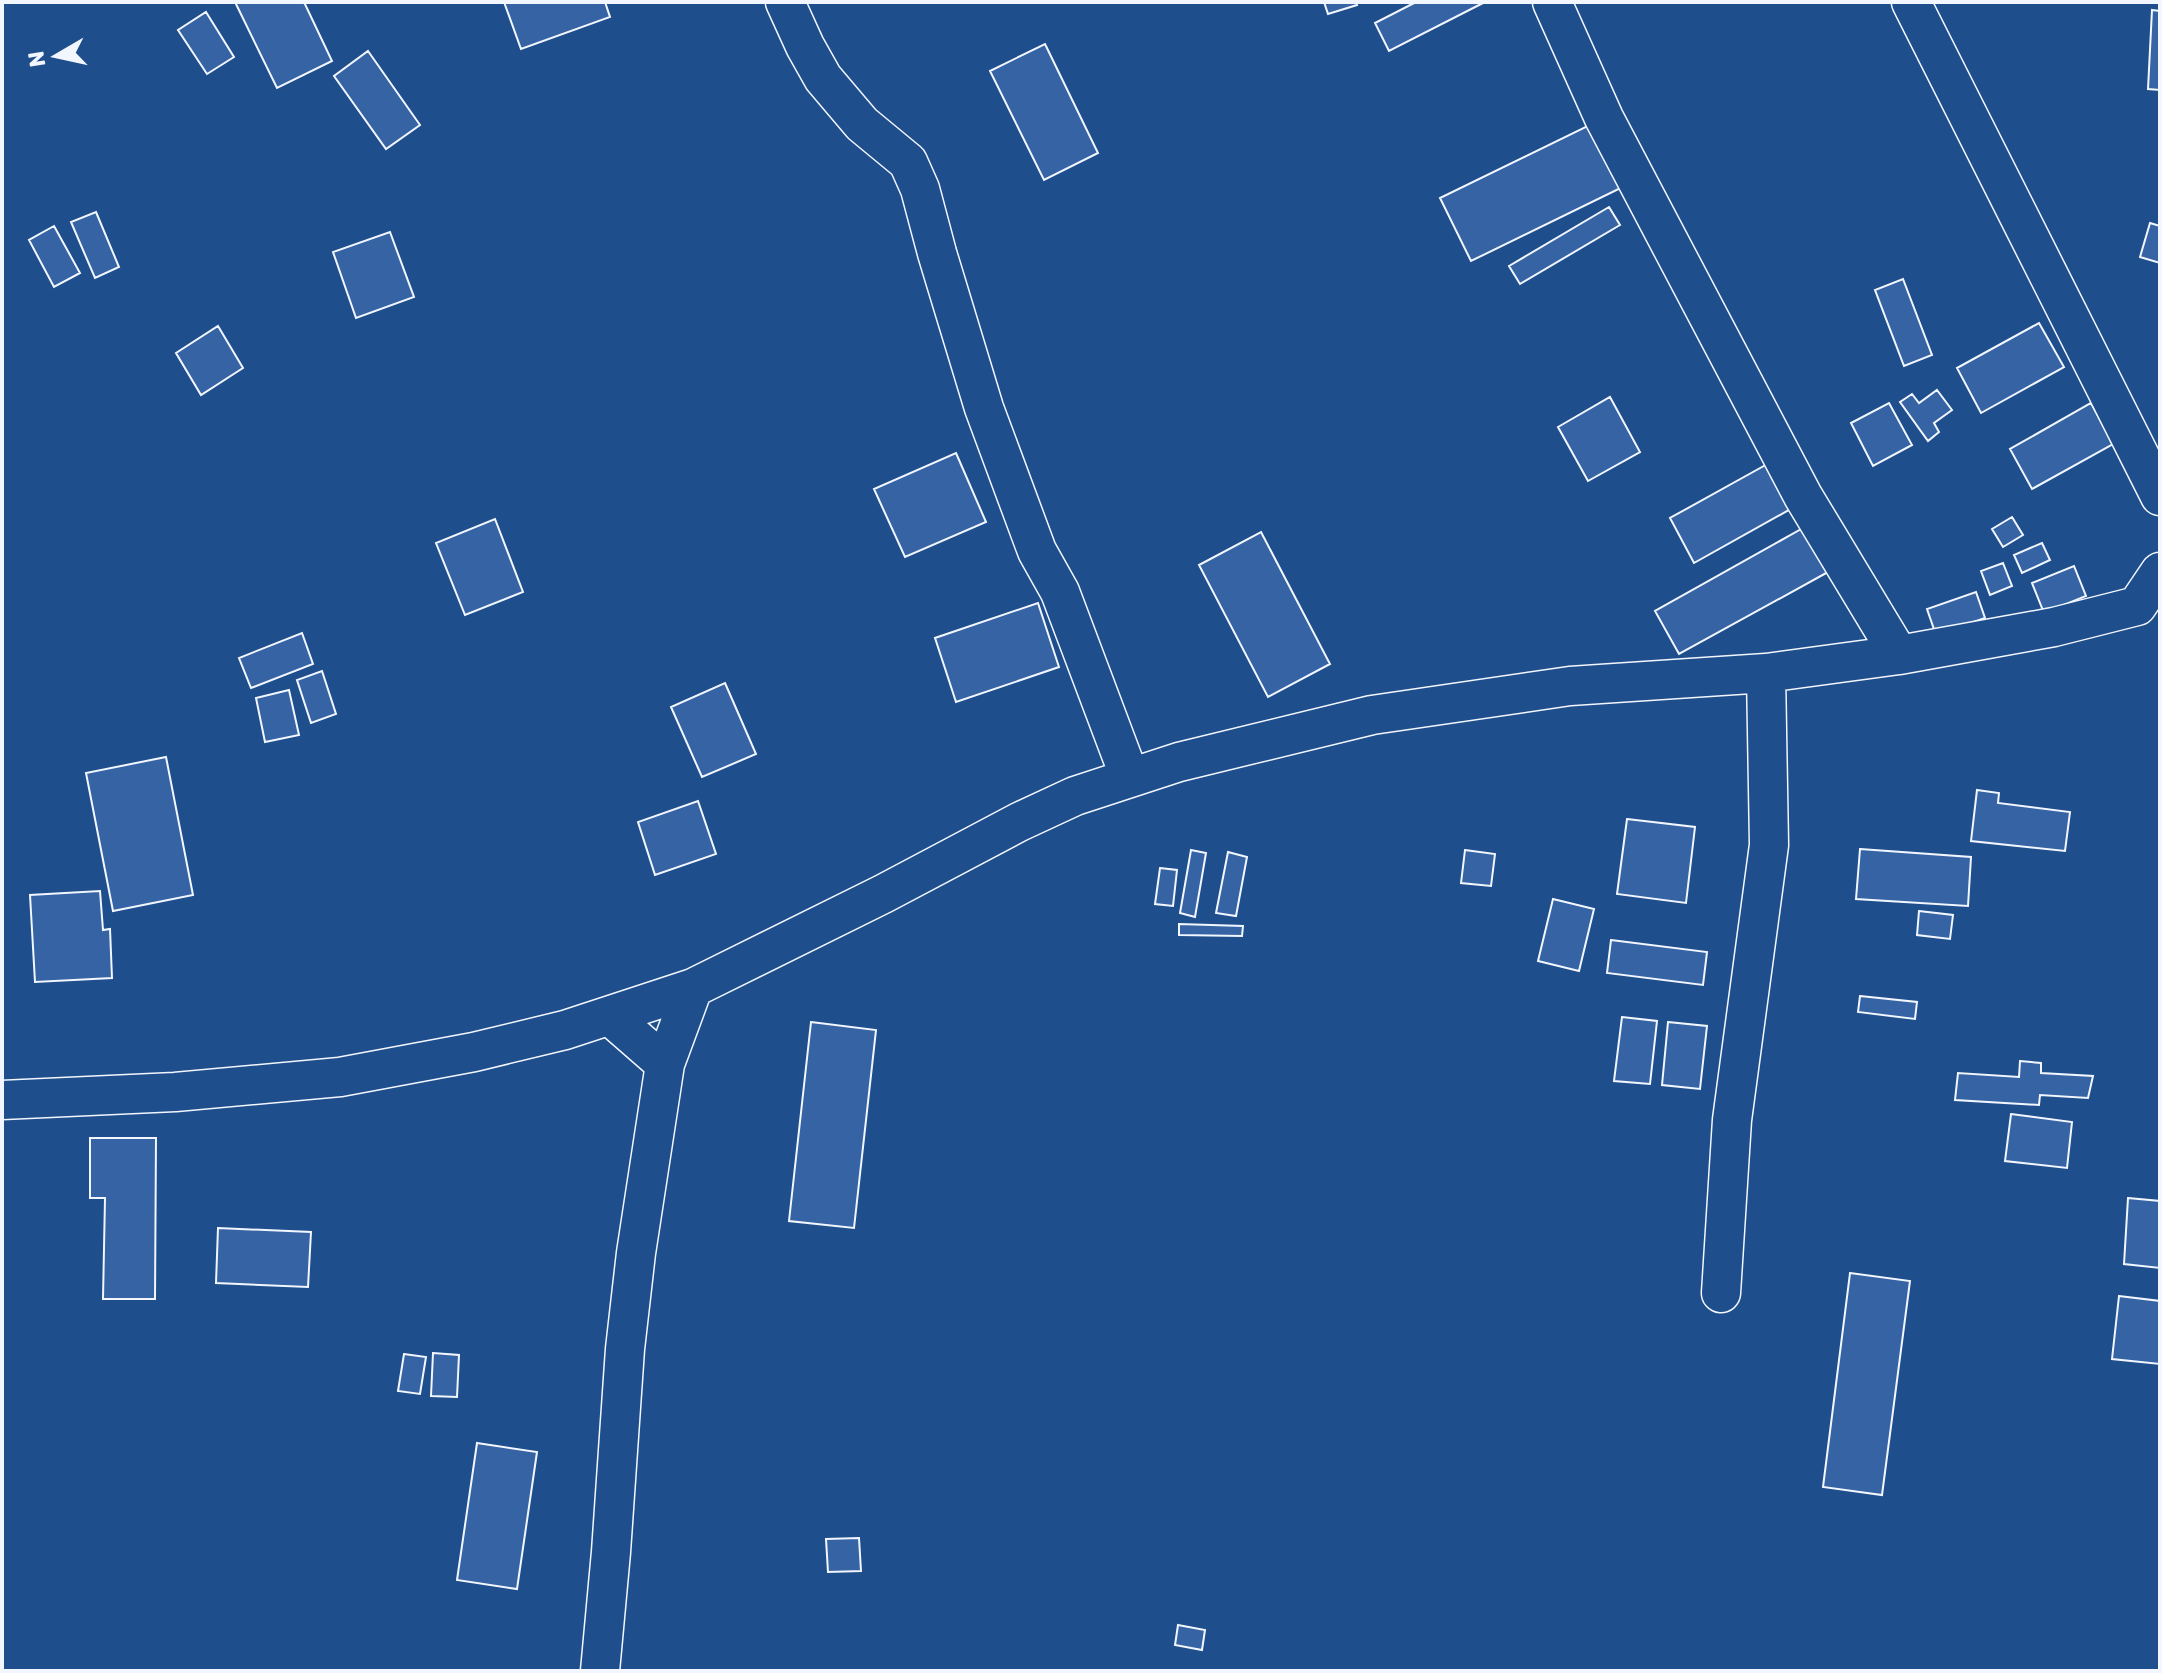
<svg xmlns="http://www.w3.org/2000/svg" width="2162" height="1673" font-family="Rubik,sans-serif">
<rect width="100%" height="100%" fill="#1f4e8c"/>
<path fill="#3563a3" stroke="#f2f6ff" stroke-width="2" d="M235,2H304L332,61L277,88Z
M504,2H605L610,17L521,49Z
M1324,2H1356L1357,5L1328,14Z
M1416,2H1485L1389,51L1375,23Z
M2152,10L2160,11V90L2148,89Z
M206,12L234,57L207,74L178,30Z
M1045,44L1098,153L1044,180L990,71Z
M368,51L420,125L386,149L334,76Z
M1604,118L1635,181L1471,261L1440,198Z
M1609,207L1620,225L1520,284L1509,266Z
M96,212L119,267L95,278L71,222Z
M2150,223L2160,226V263L2140,257Z
M54,226L80,273L54,287L29,240Z
M390,232L414,297L356,318L333,252Z
M1903,279L1932,355L1904,366L1875,290Z
M2039,323L2064,367L1981,413L1957,368Z
M218,326L243,368L201,395L176,353Z
M1937,390L1952,410L1934,423L1939,432L1928,441L1900,402L1912,394L1919,403Z
M1610,397L1640,452L1588,481L1558,427Z
M1889,403L1912,445L1873,466L1851,423Z
M2091,403L2113,444L2032,489L2010,449Z
M956,453L986,522L905,557L874,489Z
M1771,462L1796,506L1694,563L1670,518Z
M2012,517L2023,535L2003,547L1992,529Z
M495,519L523,592L465,615L436,543Z
M1803,528L1828,572L1679,654L1655,611Z
M1261,532L1330,664L1268,697L1199,565Z
M2042,543L2050,560L2022,573L2014,555Z
M2003,563L2012,586L1990,595L1981,571Z
M2074,566L2086,596L2044,613L2032,583Z
M1976,592L1985,618L1936,635L1927,609Z
M1038,603L1059,667L956,702L935,638Z
M302,633L313,664L251,688L239,658Z
M322,671L336,714L311,723L297,680Z
M725,683L756,754L702,777L671,707Z
M289,690L299,735L265,742L256,698Z
M166,757L193,895L113,911L86,773Z
M1977,790L1999,793L1998,803L2070,812L2065,851L1971,841Z
M698,801L716,854L655,875L638,822Z
M1627,819L1695,827L1686,903L1617,894Z
M1860,849L1971,857L1968,906L1856,899Z
M1191,850L1206,853L1195,917L1180,913Z
M1465,850L1495,854L1491,886L1461,883Z
M1228,852L1247,857L1236,916L1216,913Z
M1160,868L1177,870L1173,906L1155,904Z
M100,891L103,930L110,929L112,978L35,982L30,895Z
M1553,899L1594,909L1579,971L1538,961Z
M1919,911L1953,915L1950,939L1917,935Z
M1179,924L1243,926L1242,936L1179,935Z
M1611,940L1707,952L1703,985L1607,973Z
M1860,996L1917,1002L1915,1019L1858,1012Z
M1622,1017L1657,1021L1650,1084L1614,1081Z
M811,1022L876,1030L854,1228L789,1221Z
M1668,1022L1707,1026L1700,1089L1662,1085Z
M2020,1061L2041,1063V1073L2093,1076L2088,1098L2040,1095L2039,1105L1955,1100L1958,1073L2019,1077Z
M2011,1114L2072,1122L2067,1168L2005,1161Z
M90,1138H156L155,1299H103L105,1198H90Z
M2128,1198L2160,1201V1268L2124,1264Z
M218,1228L311,1232L308,1287L216,1283Z
M1850,1273L1910,1281L1882,1495L1823,1487Z
M2119,1296L2160,1301V1364L2112,1359Z
M433,1353L459,1355L457,1397L431,1396Z
M404,1354L426,1357L420,1394L398,1391Z
M477,1443L537,1452L517,1589L457,1580Z
M859,1538L861,1571L828,1572L826,1539Z
M1178,1625L1205,1630L1202,1650L1175,1645Z"/>
<g fill="none" stroke-linecap="round" stroke-linejoin="round">
<defs>
<path id="minor" d="M785,2L805,46L823,78L862,124L908,162L920,189L937,253L984,408L1037,551L1060,592L1130,778
M1552,2L1604,118L1803,496L1899,655
M1911,2L2160,496
M610,1016L665,1064
M2,1100L175,1092L340,1077L474,1052L565,1030L693,988L883,894L1019,822L1075,796L1179,762L1372,715L1570,686L1766,673L1899,655L2054,627L2137,606L2160,572
M1721,1293L1732,1120L1769,845L1766,673
M600,1671L611,1552L625,1349L636,1253L665,1064L693,988"/>
</defs>
<use href="#minor" stroke="#f2f6ff" stroke-width="41"/>
<use href="#minor" stroke="#1f4e8c" stroke-width="38"/>
</g>
<rect width="2162" height="1673" fill="none" stroke="#f2f6ff" stroke-width="8"/>
<g transform="translate(56 56) rotate(261)" stroke="#1f4e8c" stroke-width="6" paint-order="stroke">
<path d="M0-6L14 30L0 20L-14 30Z" fill="#f2f6ff"/>
<text y="-12" font-size="22" font-weight="bold" text-anchor="middle" fill="#f2f6ff">N</text>
</g>
</svg>
